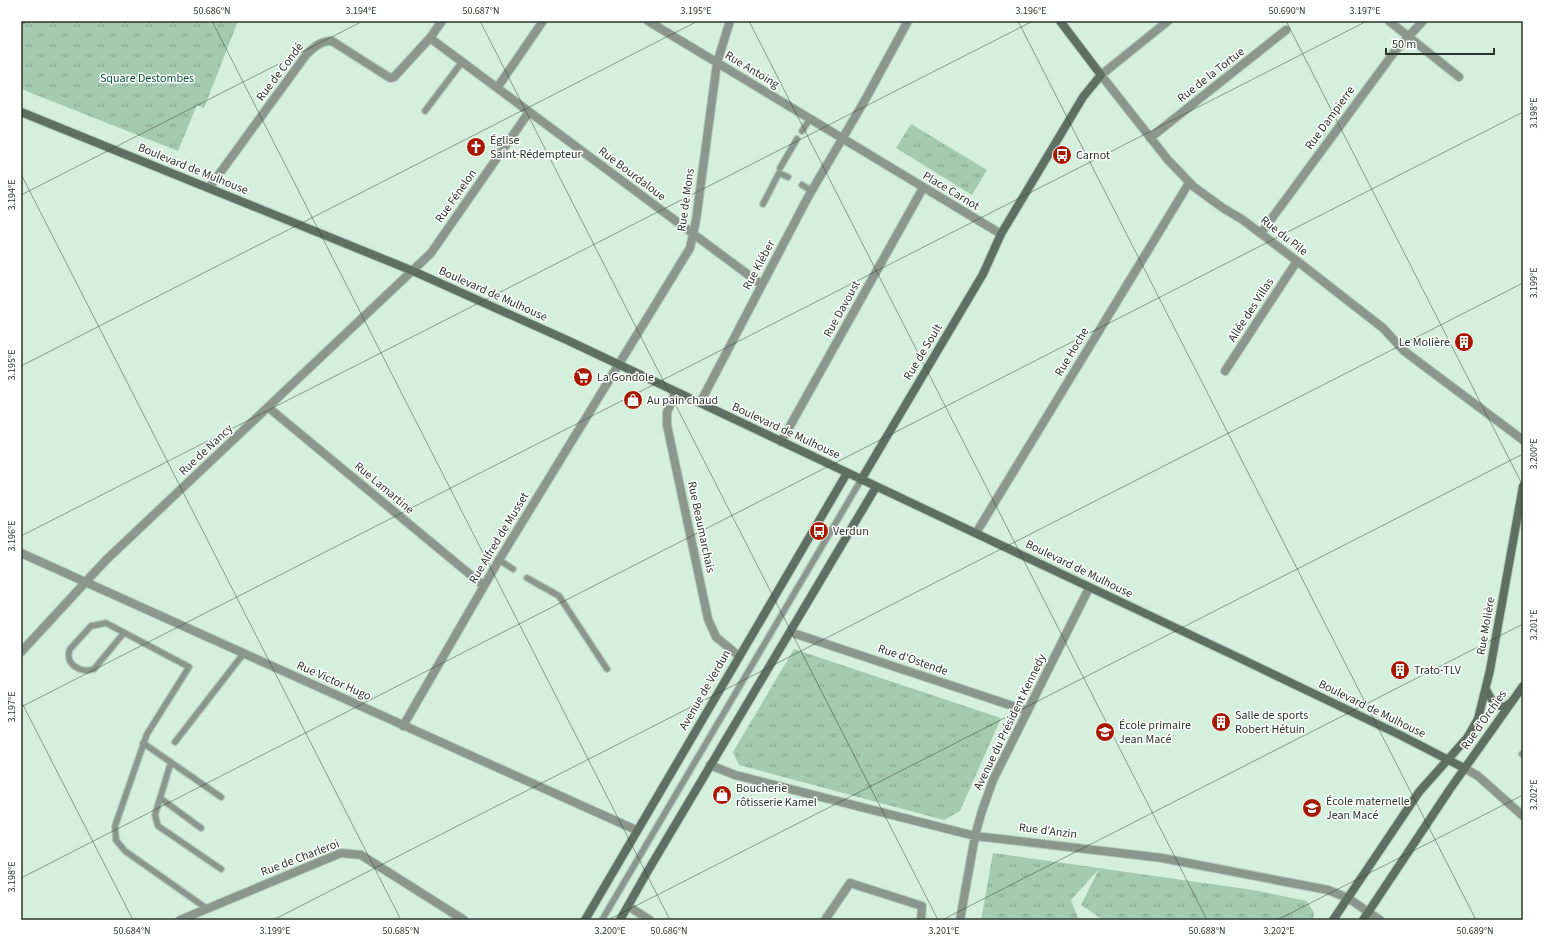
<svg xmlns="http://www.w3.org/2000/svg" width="1544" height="941" font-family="'Source Sans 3',sans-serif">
<defs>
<pattern id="grass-tufts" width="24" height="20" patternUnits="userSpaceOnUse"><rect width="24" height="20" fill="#a4caaf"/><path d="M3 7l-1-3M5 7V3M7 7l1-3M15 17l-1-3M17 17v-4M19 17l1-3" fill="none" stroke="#86a58f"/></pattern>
</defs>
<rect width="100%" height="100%" fill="#d4f0dc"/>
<path fill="url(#grass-tufts)" d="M21,21H238L204,108L197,105L178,151L21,89Z
M911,124L987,170L972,195L896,148Z
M794,649L1001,718L960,811L944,820L739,765L733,752Z
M993,853L1253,890L1307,901L1314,913L1313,920H1103L1081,905L1099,869L1071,900L1079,920H981Z"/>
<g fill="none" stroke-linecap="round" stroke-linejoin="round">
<defs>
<path id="lane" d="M425,111L462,62
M802,131L810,119
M780,168L797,139
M802,185L812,191
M763,204L779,173L788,177
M499,560L513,569
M527,578L559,596L607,669
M123,634L94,669C81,674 64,664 70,649L91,626L106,623L189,667L147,734L115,826L116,840L125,851L206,908
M175,742L244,653
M143,743L221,797
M1522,754L1523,753
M171,762L155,815L158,826L221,869
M160,798L201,828
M602,920L861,480"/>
<path id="street" d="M648,21L1001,234
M1168,21L1101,75L1168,160L1194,187L1223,208L1243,220L1297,261L1383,328L1404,351L1523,440
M1389,21L1459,77
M430,38L762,285
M497,88L543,21
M1150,138L1286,30
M209,188L306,55C314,47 320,41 332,41L390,78L394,77L430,38L442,21
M1261,233L1395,51L1423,21
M1225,371L1297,261
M676,392L667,412V425L708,619L716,637L739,656
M700,403L808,197L865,100L908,21
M269,408L484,586
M781,442L923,188
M976,533L1189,183
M21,553L636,830
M790,632L1028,711
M21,652L106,560L431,253L529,112
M403,726L499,560L690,248L696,220L717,63L730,21
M710,765L735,775L975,836L1162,858L1328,890L1348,898L1380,920
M1464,768L1478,776L1523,816
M628,906L650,920
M180,920L341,853L361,855L464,920
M825,920L850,883L922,906L921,920
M960,920L975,836L981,814L993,780L1089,588"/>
<path id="secondary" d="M21,112L413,271L569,341L1231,654L1400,735L1464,768
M861,480L983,274L1001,234L1083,97L1101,75L1060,21
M1486,689C1490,698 1494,706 1505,707L1510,703
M585,920L847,473
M620,920L646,874L876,487
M1333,920L1419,792L1467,738L1478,719L1490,670L1523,486
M1363,920L1450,789L1523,686"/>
</defs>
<use href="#lane" stroke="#b2cbb9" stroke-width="8"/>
<use href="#street" stroke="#b2cbb9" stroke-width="10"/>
<use href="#secondary" stroke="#b2cbb9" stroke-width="10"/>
<use href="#lane" stroke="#8b968e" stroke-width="5.5"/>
<use href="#street" stroke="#8b968e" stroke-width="8"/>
<use href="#secondary" stroke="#5f6f63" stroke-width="8"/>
</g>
<path fill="none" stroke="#2a352d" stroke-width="1" stroke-opacity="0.45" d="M212,21L670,920M480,21L938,920M749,21L1207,920M1018,21L1476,920M1286,21L1523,486M21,25L28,21M21,174L401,920M21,195L363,21M21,366L698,21M21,536L1033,21M21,701L133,920M21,707L1367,21M21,878L1523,112M273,920L1523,283M608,920L1523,454M942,920L1523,624M1277,920L1523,795"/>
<defs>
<symbol id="church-disc" viewBox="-11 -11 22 22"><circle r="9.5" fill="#a81800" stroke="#fff"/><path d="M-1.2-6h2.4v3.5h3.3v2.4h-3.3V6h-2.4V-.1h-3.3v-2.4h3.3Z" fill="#fff"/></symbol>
<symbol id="bus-disc" viewBox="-11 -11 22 22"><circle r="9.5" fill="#a81800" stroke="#fff"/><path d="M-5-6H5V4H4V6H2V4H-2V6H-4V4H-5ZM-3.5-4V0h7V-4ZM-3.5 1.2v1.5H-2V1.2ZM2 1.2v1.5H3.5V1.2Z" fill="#fff"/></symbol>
<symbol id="building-disc" viewBox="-11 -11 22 22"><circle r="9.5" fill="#a81800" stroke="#fff"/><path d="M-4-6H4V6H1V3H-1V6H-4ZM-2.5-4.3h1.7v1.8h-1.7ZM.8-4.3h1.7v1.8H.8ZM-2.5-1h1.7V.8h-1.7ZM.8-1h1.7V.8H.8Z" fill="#fff"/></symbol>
<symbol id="supermarket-disc" viewBox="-11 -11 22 22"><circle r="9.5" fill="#a81800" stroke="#fff"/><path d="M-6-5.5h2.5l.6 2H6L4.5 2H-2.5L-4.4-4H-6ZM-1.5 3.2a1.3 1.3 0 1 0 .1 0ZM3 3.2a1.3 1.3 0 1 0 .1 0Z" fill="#fff"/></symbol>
<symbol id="shop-disc" viewBox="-11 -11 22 22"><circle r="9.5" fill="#a81800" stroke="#fff"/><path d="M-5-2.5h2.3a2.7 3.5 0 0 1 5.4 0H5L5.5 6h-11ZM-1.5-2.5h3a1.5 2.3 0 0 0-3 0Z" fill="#fff"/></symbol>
<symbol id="school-disc" viewBox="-11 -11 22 22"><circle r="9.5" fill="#a81800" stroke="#fff"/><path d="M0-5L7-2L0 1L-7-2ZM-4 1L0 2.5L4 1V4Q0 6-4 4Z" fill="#fff"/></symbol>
</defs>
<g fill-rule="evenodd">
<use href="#church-disc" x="465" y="136" width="22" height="22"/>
<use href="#bus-disc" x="1051" y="144" width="22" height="22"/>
<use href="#building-disc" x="1453" y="331" width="22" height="22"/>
<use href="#supermarket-disc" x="572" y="366" width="22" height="22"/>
<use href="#shop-disc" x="622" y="389" width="22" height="22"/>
<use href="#bus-disc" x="808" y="520" width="22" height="22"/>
<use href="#building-disc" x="1389" y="659" width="22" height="22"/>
<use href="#building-disc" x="1210" y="711" width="22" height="22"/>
<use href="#school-disc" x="1094" y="721" width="22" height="22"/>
<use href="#shop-disc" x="711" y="784" width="22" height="22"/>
<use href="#school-disc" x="1301" y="797" width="22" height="22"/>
</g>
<g text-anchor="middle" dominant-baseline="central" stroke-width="3" stroke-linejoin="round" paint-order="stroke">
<g font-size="12" fill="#2a352d" stroke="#fff">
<text transform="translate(752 70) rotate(31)">Rue Antoing</text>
<text transform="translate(280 72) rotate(-53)">Rue de Condé</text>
<text transform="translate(1211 75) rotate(-38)">Rue de la Tortue</text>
<text transform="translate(1330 118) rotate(-54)">Rue Dampierre</text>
<text transform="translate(193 169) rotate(22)">Boulevard de Mulhouse</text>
<text transform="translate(632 174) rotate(37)">Rue Bourdaloue</text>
<text transform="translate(951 191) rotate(31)">Place Carnot</text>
<text transform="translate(456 196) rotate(-55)">Rue Fénelon</text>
<text transform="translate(686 200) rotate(-82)">Rue de Mons</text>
<text transform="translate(1284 236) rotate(38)">Rue du Pile</text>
<text transform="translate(759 265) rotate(-62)">Rue Kléber</text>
<text transform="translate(493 294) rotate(24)">Boulevard de Mulhouse</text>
<text transform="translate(842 309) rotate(-61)">Rue Davoust</text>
<text transform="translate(1251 310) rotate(-57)">Allée des Villas</text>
<text transform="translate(923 352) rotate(-59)">Rue de Soult</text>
<text transform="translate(1072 352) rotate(-59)">Rue Hoche</text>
<text transform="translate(786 431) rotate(25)">Boulevard de Mulhouse</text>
<text transform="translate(206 450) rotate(-43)">Rue de Nancy</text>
<text transform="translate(384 488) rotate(40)">Rue Lamartine</text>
<text transform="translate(701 527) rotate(78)">Rue Beaumarchais</text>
<text transform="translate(499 538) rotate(-59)">Rue Alfred de Musset</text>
<text transform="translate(1079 569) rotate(26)">Boulevard de Mulhouse</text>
<text transform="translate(1486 626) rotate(-80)">Rue Molière</text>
<text transform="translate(913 660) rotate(19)">Rue d'Ostende</text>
<text transform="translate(334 681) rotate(24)">Rue Victor Hugo</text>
<text transform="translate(705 690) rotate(-60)">Avenue de Verdun</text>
<text transform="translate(1372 709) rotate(26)">Boulevard de Mulhouse</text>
<text transform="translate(1484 720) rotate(-55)">Rue d'Orchies</text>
<text transform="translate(1010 722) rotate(-64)">Avenue du Président Kennedy</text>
<text transform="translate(1048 831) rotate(7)">Rue d'Anzin</text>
<text transform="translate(300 858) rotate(-21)">Rue de Charleroi</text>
</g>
<g font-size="12" fill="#00582d" stroke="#fff">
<text x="147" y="78">Square Destombes</text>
</g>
<g font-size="12" fill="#2a352d" stroke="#fff" text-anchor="start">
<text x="490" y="140">Église<tspan x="490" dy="14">Saint-Rédempteur</tspan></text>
<text x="1076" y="155">Carnot</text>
<text x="1450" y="342" text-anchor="end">Le Molière</text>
<text x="597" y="377">La Gondole</text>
<text x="647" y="400">Au pain chaud</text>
<text x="833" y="531">Verdun</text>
<text x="1414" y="670">Trato-TLV</text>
<text x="1235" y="715">Salle de sports<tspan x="1235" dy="14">Robert Hétuin</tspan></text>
<text x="1119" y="725">École primaire<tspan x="1119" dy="14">Jean Macé</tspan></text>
<text x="736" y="788">Boucherie<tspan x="736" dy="14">rôtisserie Kamel</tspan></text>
<text x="1326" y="801">École maternelle<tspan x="1326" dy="14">Jean Macé</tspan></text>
</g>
</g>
<rect width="1544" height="941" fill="none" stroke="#ffffff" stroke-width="44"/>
<path d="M1386 48v6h108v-6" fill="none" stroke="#2a352d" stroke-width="2"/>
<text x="1392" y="48" font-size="12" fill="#2a352d" stroke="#ffffff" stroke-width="3" paint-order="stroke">50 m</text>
<rect x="22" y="22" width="1500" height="897" fill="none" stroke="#2a352d" stroke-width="1.5"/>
<g font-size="10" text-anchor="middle" fill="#2a352d">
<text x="212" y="14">50.686°N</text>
<text x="361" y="14">3.194°E</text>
<text x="481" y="14">50.687°N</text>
<text x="696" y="14">3.195°E</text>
<text x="1031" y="14">3.196°E</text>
<text x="1287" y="14">50.690°N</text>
<text x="1365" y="14">3.197°E</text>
<text transform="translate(1533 113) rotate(-90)" y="4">3.198°E</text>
<text transform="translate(11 195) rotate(-90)" y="4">3.194°E</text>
<text transform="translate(1533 283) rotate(-90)" y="4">3.199°E</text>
<text transform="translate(11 365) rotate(-90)" y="4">3.195°E</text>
<text transform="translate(1533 454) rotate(-90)" y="4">3.200°E</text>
<text transform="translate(11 536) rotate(-90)" y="4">3.196°E</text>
<text transform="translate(1533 625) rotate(-90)" y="4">3.201°E</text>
<text transform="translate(11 707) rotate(-90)" y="4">3.197°E</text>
<text transform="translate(1533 795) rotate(-90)" y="4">3.202°E</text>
<text transform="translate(11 877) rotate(-90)" y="4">3.198°E</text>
<text x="132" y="934">50.684°N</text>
<text x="275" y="934">3.199°E</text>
<text x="401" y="934">50.685°N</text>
<text x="610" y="934">3.200°E</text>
<text x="669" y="934">50.686°N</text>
<text x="944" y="934">3.201°E</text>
<text x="1207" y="934">50.688°N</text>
<text x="1279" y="934">3.202°E</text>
<text x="1475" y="934">50.689°N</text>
</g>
</svg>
